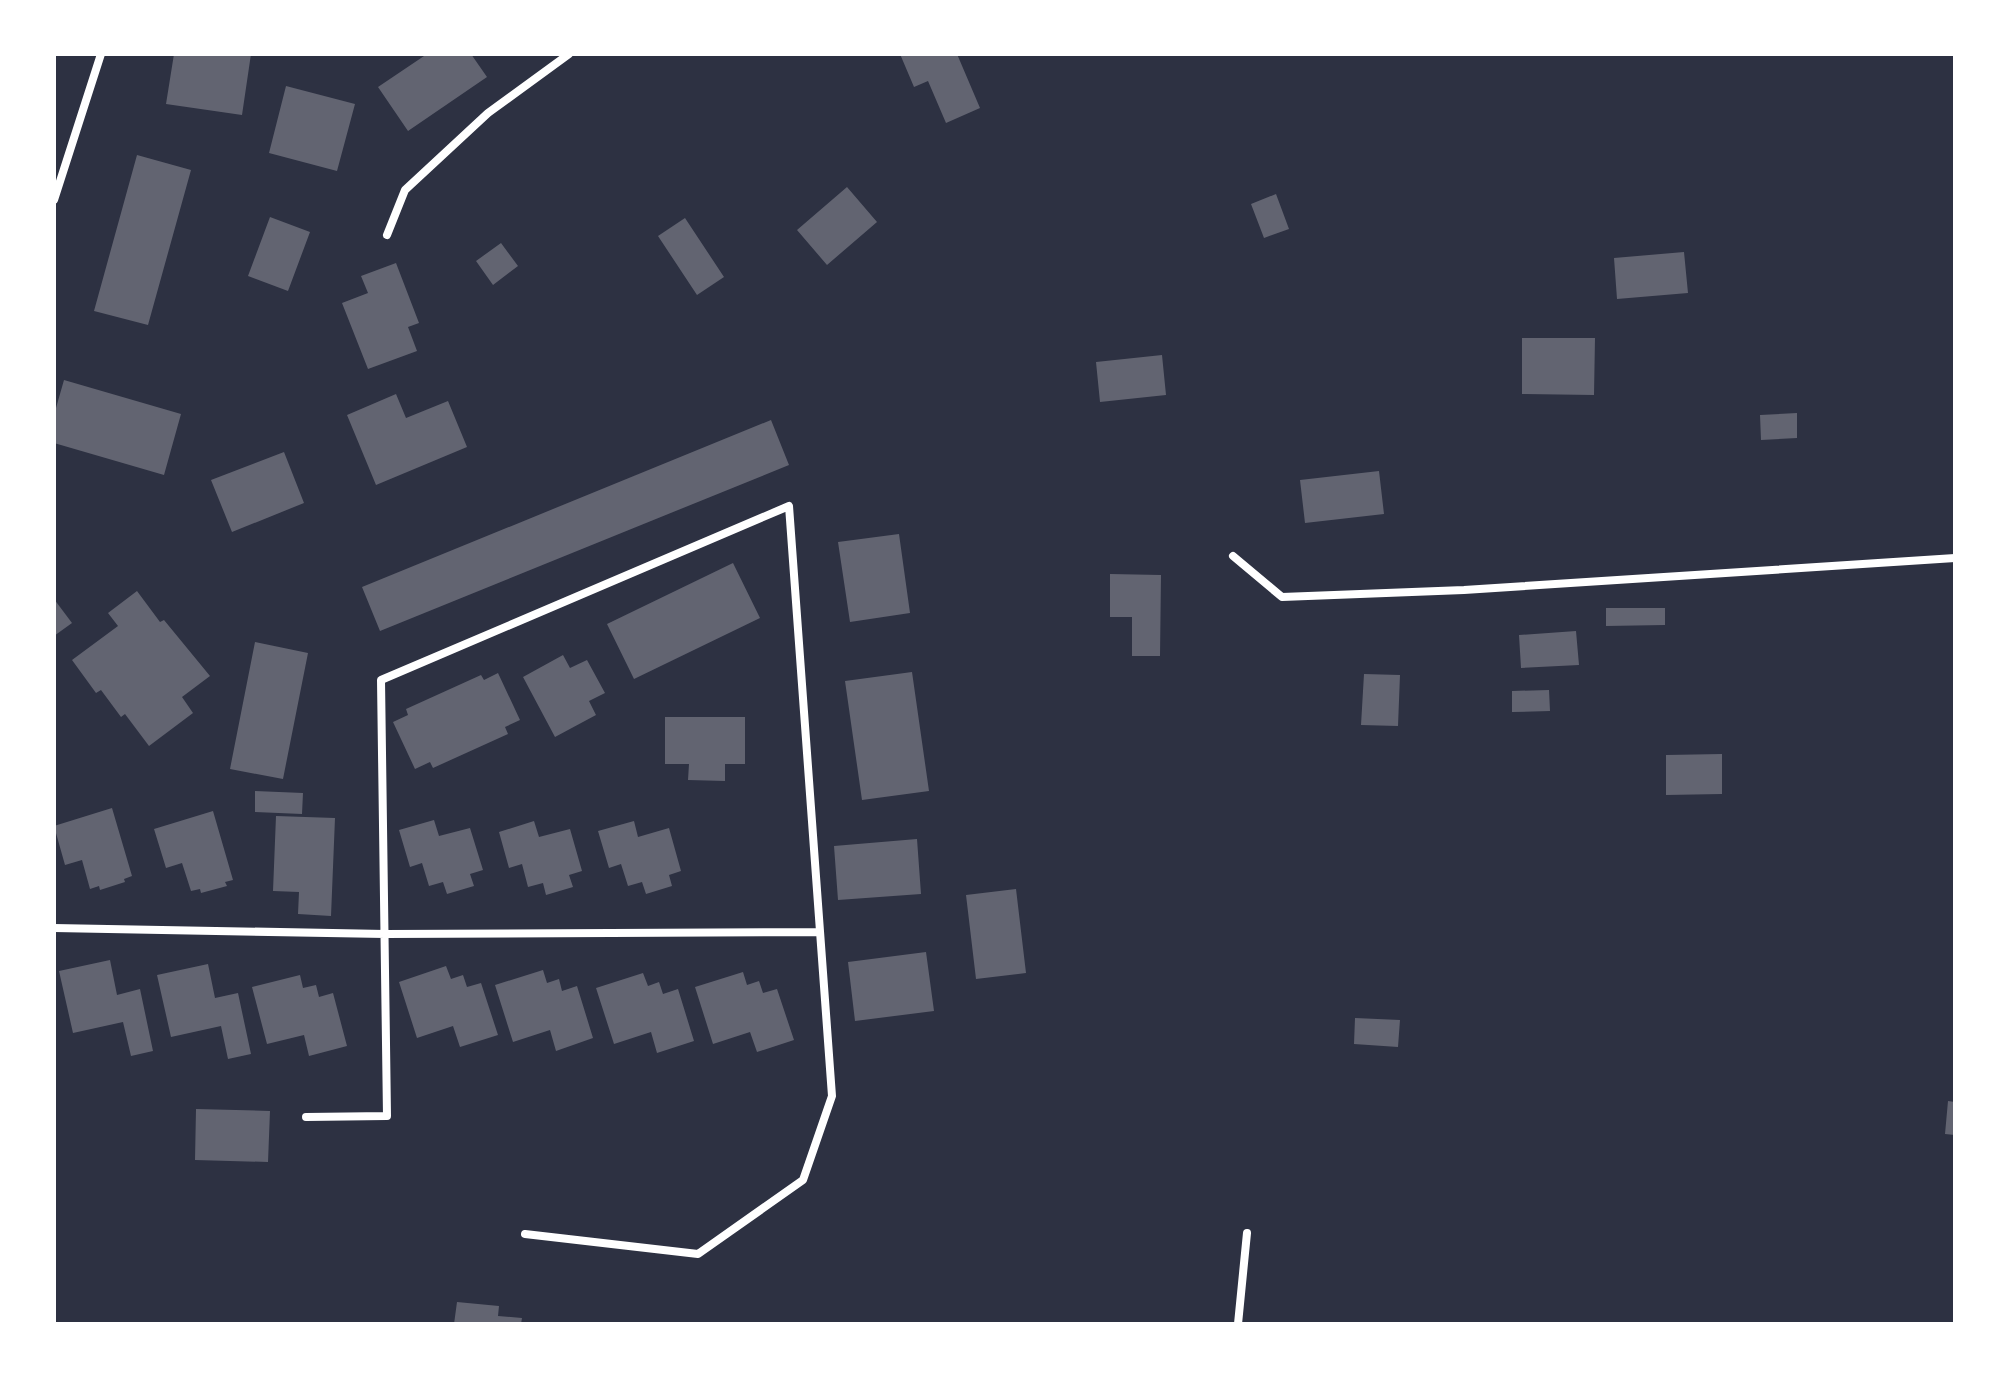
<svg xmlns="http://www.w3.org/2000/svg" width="2009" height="1378" font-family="Overpass,sans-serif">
<rect width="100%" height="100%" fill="#2d3142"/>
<path fill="#626471" d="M174,54H251L242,115L166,104Z
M427,54H471L487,77L408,131L378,87Z
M900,54H957L980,108L946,123L928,81L914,87Z
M286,86L355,104L337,171L269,153Z
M137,155L191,170L148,325L94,311Z
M847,187L877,222L827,265L797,230Z
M1276,194L1289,229L1264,238L1251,204Z
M270,217L310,232L288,291L248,276Z
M685,218L724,277L697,295L658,236Z
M501,243L518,266L493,285L476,261Z
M1684,252L1688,293L1617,299L1614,258Z
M396,263L419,323L408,327L417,351L368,369L342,303L368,293L361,276Z
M1522,338H1595L1594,395L1522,394Z
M1162,355L1166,395L1100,402L1096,362Z
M64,380L181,414L164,475L54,443V415Z
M396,394L406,418L448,401L467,447L376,485L347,415Z
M1797,413V438L1761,440L1760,415Z
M771,420L789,465L380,631L362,587Z
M284,452L304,503L232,532L211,480Z
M1379,471L1384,514L1305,523L1300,480Z
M899,534L910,613L850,622L838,542Z
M733,563L760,618L634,679L607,624Z
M1110,574L1161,575L1160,656H1132V617H1110Z
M137,591L160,622L164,620L210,676L182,697L193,713L149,746L125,714L121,717L101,690L96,693L72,660L118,626L108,613Z
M54,599L72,623L54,636Z
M1606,608H1665V625L1606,626Z
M1576,631L1579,665L1521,668L1519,635Z
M255,642L308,653L283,779L230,769Z
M563,655L570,668L587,660L605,693L589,701L596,715L555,737L523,677Z
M912,672L929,791L862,800L845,681Z
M498,673L520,720L505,727L508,734L433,768L430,762L415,769L393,722L408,715L406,709L481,675L484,680Z
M1364,674L1400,675L1398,726L1361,725Z
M1549,690L1550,711L1512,712V691Z
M665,717H745V764H725V781L688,780L689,764H665Z
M1722,754V794L1666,795V755Z
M255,791L303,793L302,814L255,812Z
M112,808L132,876L124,879L125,882L100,890L99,886L90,889L82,860L65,865L54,826Z
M213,811L233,880L225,882L227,886L201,893L200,889L191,891L182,863L166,868L154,829Z
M276,816L335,818L331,916L298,914L299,892L273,891Z
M434,820L439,836L470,828L483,870L470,874L474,886L447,894L443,882L429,886L422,863L410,867L399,830Z
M534,821L539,837L570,829L582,871L569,875L573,887L546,895L543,883L528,887L522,864L509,868L499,832Z
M634,821L638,837L669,828L681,871L669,875L672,886L646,894L642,882L628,886L621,864L609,868L598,831Z
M917,839L921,894L838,900L834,846Z
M1016,889L1026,973L976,979L966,895Z
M926,952L934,1011L855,1021L848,962Z
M110,960L117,995L140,989L153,1051L131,1056L123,1022L73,1033L59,971Z
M208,964L215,998L238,993L251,1054L228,1059L221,1026L171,1037L157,975Z
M446,966L451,979L463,975L467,987L481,983L498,1035L460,1047L453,1026L417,1038L399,982Z
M543,970L547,983L559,979L562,991L577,986L593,1038L556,1051L550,1030L513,1042L495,985Z
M743,972L747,985L759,981L763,993L777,989L794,1040L757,1052L750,1032L713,1044L695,987Z
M643,973L648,986L659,982L663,994L678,989L694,1041L657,1053L651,1032L614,1044L596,988Z
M300,975L303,988L316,985L319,997L333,993L347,1046L309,1056L304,1035L267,1044L252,987Z
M1355,1018L1400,1020L1398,1047L1354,1044Z
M1948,1101L1955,1102V1135L1945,1134Z
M196,1109L270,1111L268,1162L195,1160Z
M457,1302L499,1306L498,1316L522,1318L521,1324H454Z"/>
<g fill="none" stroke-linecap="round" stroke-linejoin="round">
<path stroke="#fff" stroke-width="8" d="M54,200L101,54
M387,235L405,190L488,113L569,54
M1233,556L1282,597L1464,590L1955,558
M54,928L385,934L820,932
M306,1117L387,1116L381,680L789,506L832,1096L803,1180L698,1254L525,1234
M1238,1324L1247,1233"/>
</g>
<rect width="2009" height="1378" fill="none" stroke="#ffffff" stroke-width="112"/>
</svg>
